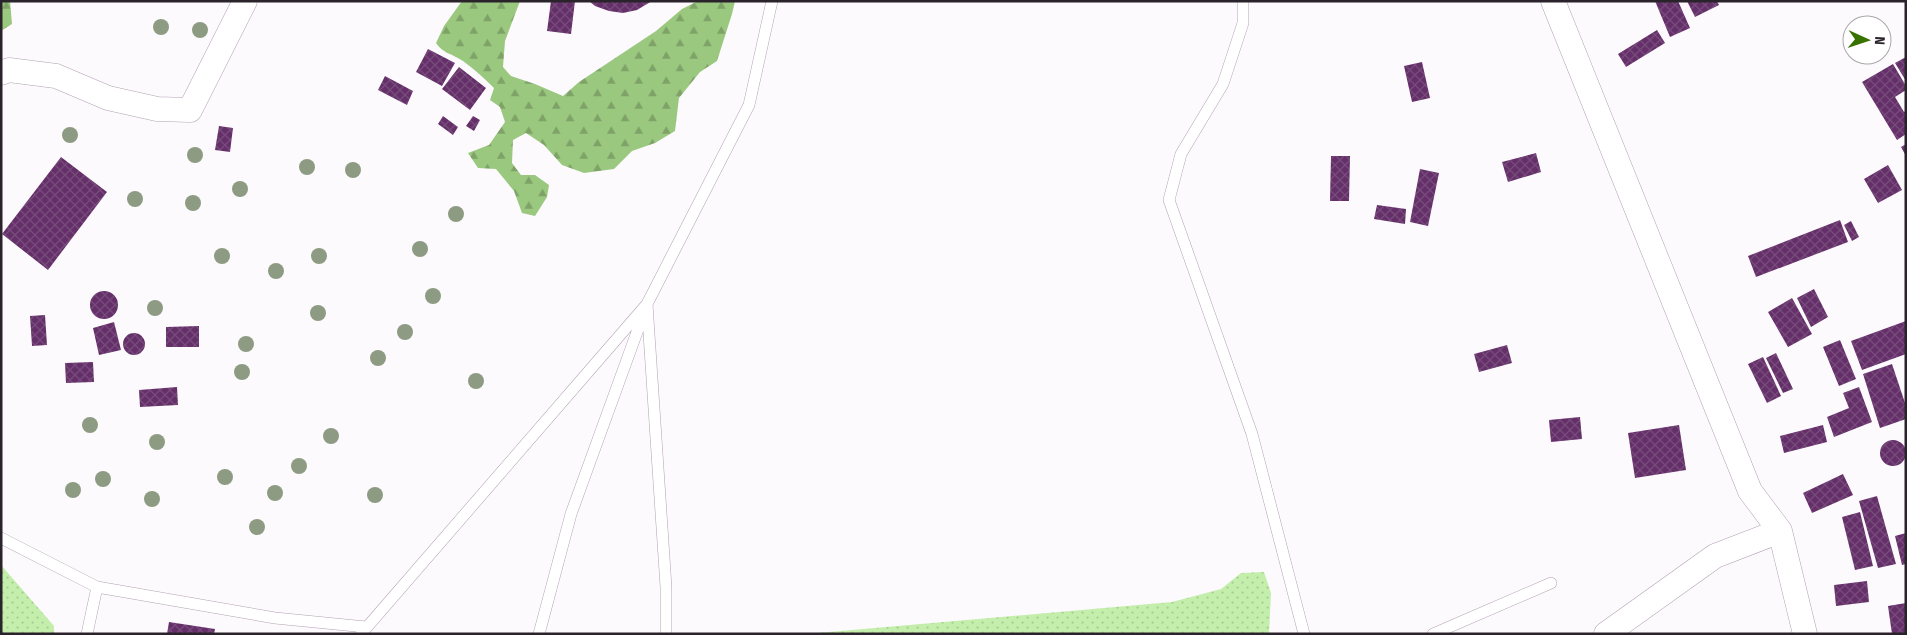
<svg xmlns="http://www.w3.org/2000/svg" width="1907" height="635" font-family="'Fira Sans Condensed',sans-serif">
<defs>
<pattern id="grass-dots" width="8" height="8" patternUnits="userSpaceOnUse" patternTransform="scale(1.25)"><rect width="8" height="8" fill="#c4eeab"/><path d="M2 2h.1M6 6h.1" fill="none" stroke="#a9cc93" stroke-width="1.8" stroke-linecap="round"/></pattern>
<pattern id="forest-firs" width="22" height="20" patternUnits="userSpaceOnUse" patternTransform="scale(1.25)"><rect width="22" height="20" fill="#9ac87e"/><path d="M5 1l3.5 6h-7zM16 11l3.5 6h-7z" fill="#7ea267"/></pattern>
<pattern id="building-cross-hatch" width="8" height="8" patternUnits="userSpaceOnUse" patternTransform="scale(1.25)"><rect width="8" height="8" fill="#65306a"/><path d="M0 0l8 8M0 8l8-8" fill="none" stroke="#774c7b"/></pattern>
</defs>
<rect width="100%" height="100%" fill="#fdfafe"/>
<path fill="url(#grass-dots)" d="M1,565L54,626V634H1Z
M1264,572L1271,593L1269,634H806L1172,602L1221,589L1241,573Z"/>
<path fill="url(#forest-firs)" d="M1,1H10L12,24L1,31Z
M462,1H520L505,41L503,67L511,76L535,84L563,96L579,82L656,31L682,9L698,1H735L732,14L717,61L700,72L679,98L675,131L655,143L632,151L614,169L584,173L562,165L544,145L526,133L513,140L512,163L521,175H535L549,185L547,197L535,216L522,213L514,191L496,169L478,168L468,153L489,145L505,122L500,107L490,100L494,88C484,78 474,69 463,61C453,54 442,53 436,43L444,26Z"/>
<path fill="url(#building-cross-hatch)" d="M551,1H575L571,34L547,31Z
M589,1H652L637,10L623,13L609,11L595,6Z
M1655,1H1678L1690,28L1670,37Z
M1687,1H1717L1719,5L1695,17Z
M1657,30L1665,43L1626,67L1618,54Z
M428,49L455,63L442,86L416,72Z
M1906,57V81L1895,63Z
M1422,62L1430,98L1412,102L1404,66Z
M1893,64L1906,86V90L1895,97L1904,112L1906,111V134L1897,140L1862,82Z
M459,67L486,88L470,110L442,89Z
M385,76L413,91L407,105L378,90Z
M443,116L458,127L453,135L438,124Z
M473,116L480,120L474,131L466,126Z
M219,126L233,128L230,152L215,150Z
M1906,144V156L1901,147Z
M1536,153L1541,172L1508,182L1502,162Z
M1331,156H1350L1349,201H1330Z
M61,157L107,192L48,270L2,234Z
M1888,165L1902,190L1878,203L1864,179Z
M1420,169L1439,173L1428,226L1410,222Z
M1377,205L1406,209L1405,224L1374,219Z
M1840,220L1848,242L1756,277L1748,256Z
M1851,221L1859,237L1852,241L1844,225Z
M1814,289L1828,317L1811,327L1797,298Z
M90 305a14 14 0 1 1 28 0a14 14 0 1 1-28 0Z
M1792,298L1812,334L1788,347L1768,312Z
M45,315L47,345L32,346L30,316Z
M1906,321V354L1862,370L1851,341Z
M114,322L121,350L99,355L93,328Z
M199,326V347H166V327Z
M123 344a11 11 0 1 1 22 0a11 11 0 1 1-22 0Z
M1840,340L1856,379L1839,386L1823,347Z
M1507,345L1512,363L1479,372L1474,354Z
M1776,353L1793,389L1783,393L1766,358Z
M1763,357L1781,396L1767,403L1748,364Z
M93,362L94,382L66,383L65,363Z
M1892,364L1906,406V419L1880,428L1863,374Z
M177,387L178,405L140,407L139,390Z
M1859,387L1872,422L1834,437L1827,417L1849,408L1843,393Z
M1580,417L1582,439L1551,442L1549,420Z
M1679,425L1686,470L1635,478L1628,433Z
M1823,425L1827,442L1784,453L1780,436Z
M1880 453a13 13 0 1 1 26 0a13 13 0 1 1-26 0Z
M1843,474L1853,495L1812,513L1803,493Z
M1877,496L1896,564L1878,568L1859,501Z
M1860,512L1873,566L1855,570L1842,517Z
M1906,533V564L1902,565L1895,536Z
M1867,581L1869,602L1836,606L1834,585Z
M1906,603V634H1892L1888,606Z
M169,622L215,629L214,634H167Z"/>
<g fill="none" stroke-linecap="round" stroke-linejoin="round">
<defs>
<path id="lane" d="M1243,1V23L1223,84L1181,154L1169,200L1252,434L1304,634
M1,538L97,587L275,618L366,627
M87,634L97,587
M361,634L647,304
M539,634L571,514L645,310
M666,634V587L647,304L749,105L772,1
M1433,634L1551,583"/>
<path id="street" d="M1553,1L1750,491L1780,531L1805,634
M1,73L9,70L56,76L108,98L157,109L190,110L245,1
M1606,634L1715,556L1780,531"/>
</defs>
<use href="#lane" stroke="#b3a1b4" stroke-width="12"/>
<use href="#street" stroke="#b3a1b4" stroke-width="25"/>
<use href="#lane" stroke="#fff" stroke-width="11"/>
<use href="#street" stroke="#fff" stroke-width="24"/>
</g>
<g fill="#8c9b81">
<circle cx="161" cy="27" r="8"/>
<circle cx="200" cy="30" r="8"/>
<circle cx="70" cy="135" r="8"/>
<circle cx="195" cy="155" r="8"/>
<circle cx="307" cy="167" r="8"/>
<circle cx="353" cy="170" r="8"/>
<circle cx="240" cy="189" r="8"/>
<circle cx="135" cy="199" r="8"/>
<circle cx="193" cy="203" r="8"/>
<circle cx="456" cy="214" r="8"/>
<circle cx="420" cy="249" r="8"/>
<circle cx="222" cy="256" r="8"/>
<circle cx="319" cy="256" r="8"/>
<circle cx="276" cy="271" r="8"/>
<circle cx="433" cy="296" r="8"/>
<circle cx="155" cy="308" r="8"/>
<circle cx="318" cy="313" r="8"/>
<circle cx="405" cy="332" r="8"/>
<circle cx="246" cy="344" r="8"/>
<circle cx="378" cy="358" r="8"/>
<circle cx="242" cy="372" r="8"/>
<circle cx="476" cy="381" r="8"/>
<circle cx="90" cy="425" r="8"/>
<circle cx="331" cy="436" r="8"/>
<circle cx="157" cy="442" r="8"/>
<circle cx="299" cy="466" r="8"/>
<circle cx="225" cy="477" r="8"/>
<circle cx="103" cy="479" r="8"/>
<circle cx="73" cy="490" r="8"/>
<circle cx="275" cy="493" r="8"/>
<circle cx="375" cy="495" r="8"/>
<circle cx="152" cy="499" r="8"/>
<circle cx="257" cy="527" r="8"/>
</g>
<rect width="1907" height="635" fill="none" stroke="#2a232b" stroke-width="5"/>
<g transform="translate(1867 40) rotate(93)"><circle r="24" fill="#ffffff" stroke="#aaa7aa"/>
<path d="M0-4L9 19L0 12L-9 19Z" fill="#387200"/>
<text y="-8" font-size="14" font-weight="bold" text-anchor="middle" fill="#2a232b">N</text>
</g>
</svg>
